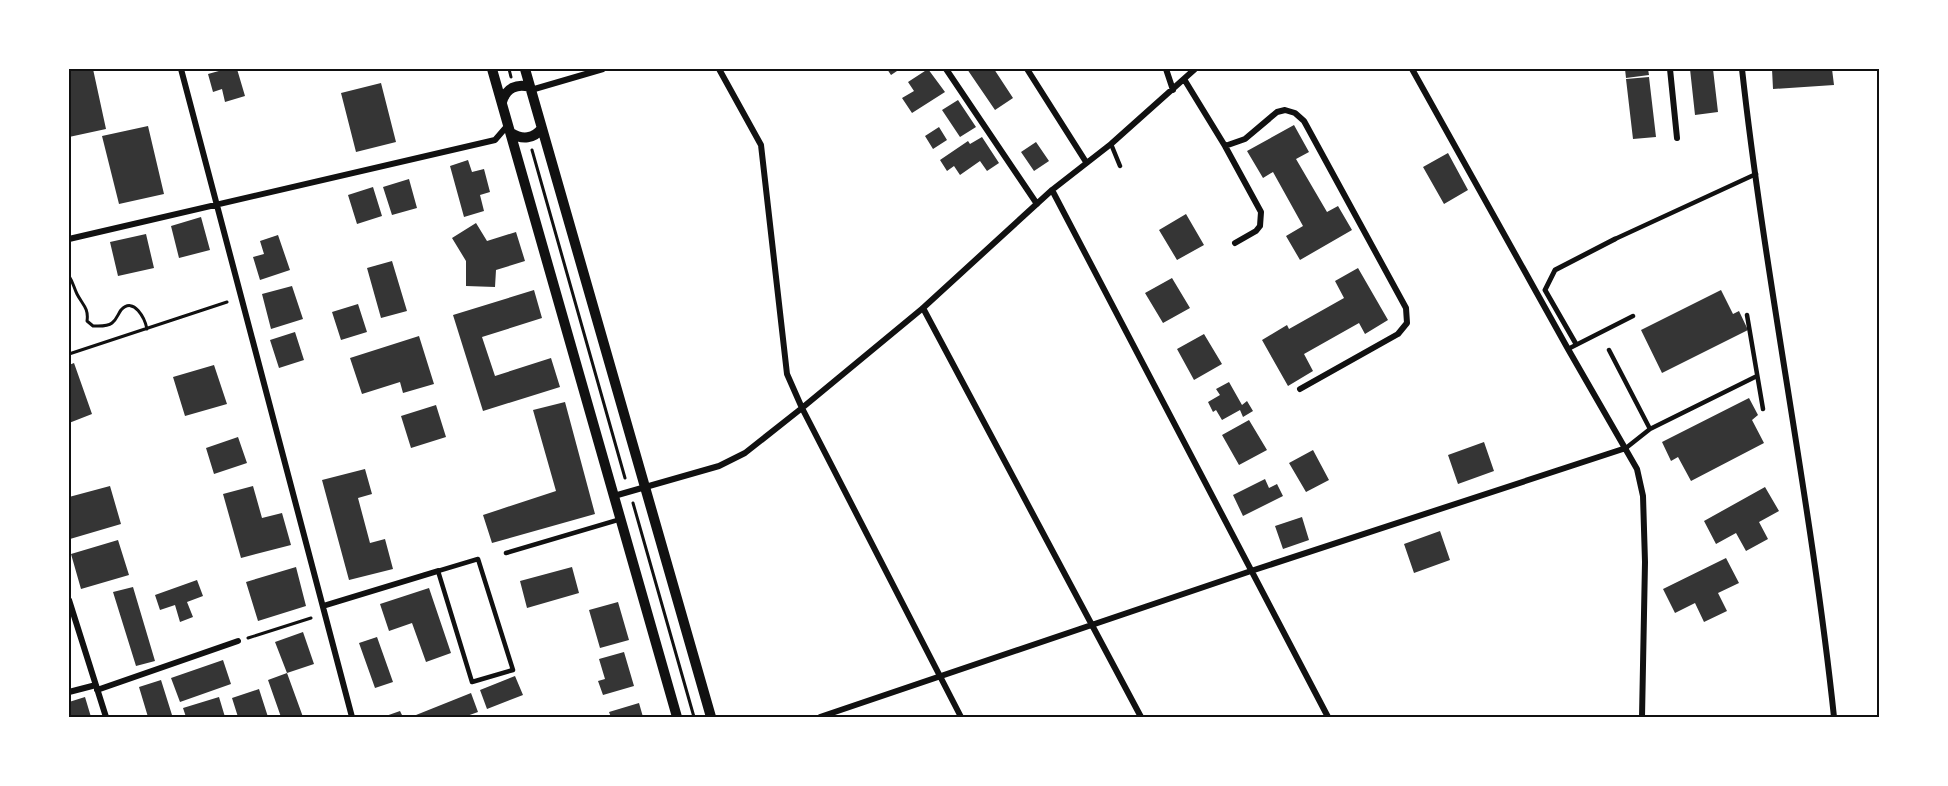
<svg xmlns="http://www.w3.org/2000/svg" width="1948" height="786" font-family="'Public Sans',sans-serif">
<rect width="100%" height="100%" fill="#fff"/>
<path fill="#353535" d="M69,69H93L106,129L69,137Z
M226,69H237L245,96L225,102L222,89L213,92L208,74Z
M887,69H900L891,75Z
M928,69L945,92L912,113L902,98L914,91L908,82Z
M967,69H994L1013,98L995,110Z
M1625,69H1648L1649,75L1626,78Z
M1690,69H1713L1718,112L1695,115Z
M1772,69H1832L1834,85L1773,89Z
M1649,77L1656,137L1633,139L1626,79Z
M381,83L396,142L356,152L341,93Z
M958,100L976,127L960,137L942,110Z
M1294,125L1309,152L1296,159L1327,212L1338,206L1352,230L1300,260L1286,236L1303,226L1273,172L1263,178L1247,151Z
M148,126L164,194L119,204L102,136Z
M939,127L947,140L933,149L925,136Z
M982,137L999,163L987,171L980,161L960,175L954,166L947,171L940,160L968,141L970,144Z
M1036,142L1049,161L1034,171L1021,152Z
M1448,153L1468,190L1444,204L1423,167Z
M468,160L472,172L484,169L490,192L480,195L484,211L464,217L450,166Z
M409,179L417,208L392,215L383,187Z
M373,187L382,216L357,224L348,195Z
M1186,214L1204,245L1177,260L1159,230Z
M201,217L210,250L179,258L171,226Z
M476,223L487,241L516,232L525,261L496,270L495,287L466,286V261L452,238Z
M146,234L154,268L118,276L110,242Z
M278,235L290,270L260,280L253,257L264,254L260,241Z
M392,261L407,311L381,318L367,268Z
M1358,268L1388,320L1365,334L1359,323L1304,354L1313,371L1288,386L1262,340L1287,325L1289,329L1344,298L1335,281Z
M1172,278L1190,308L1163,323L1145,293Z
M292,286L303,319L271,329L262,294Z
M534,290L542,318L482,337L495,376L551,358L560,387L483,411L453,315Z
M1721,290L1733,314L1739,311L1748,330L1662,373L1641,330Z
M358,304L367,332L341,340L332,312Z
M295,332L304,360L279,368L270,340Z
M1204,334L1222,364L1194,380L1177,349Z
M419,336L434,384L403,393L400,382L362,394L350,358Z
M74,363L92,414L69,423V365Z
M214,365L227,404L185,416L173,377Z
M1229,382L1242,405L1247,401L1253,411L1243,417L1240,410L1222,420L1216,410L1213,412L1208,402L1220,395L1216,389Z
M1749,398L1758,415L1752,420L1764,443L1691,481L1678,457L1671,461L1662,442Z
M565,402L595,514L492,543L483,515L556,491L533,410Z
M436,405L446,437L411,448L401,416Z
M1249,420L1267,450L1239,465L1222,435Z
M238,437L247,463L214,474L206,448Z
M1484,442L1494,471L1458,484L1448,455Z
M1313,450L1329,480L1306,492L1289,463Z
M365,469L372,494L358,498L370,543L385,539L393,569L349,580L322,480Z
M1265,479L1269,488L1277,484L1283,496L1243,516L1233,495Z
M110,486L121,524L70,539L69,497Z
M253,486L262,518L282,513L291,545L241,558L223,494Z
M1765,487L1779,511L1759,522L1768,539L1746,551L1736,533L1716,544L1704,521Z
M1302,517L1309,540L1283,549L1275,526Z
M1440,531L1450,560L1414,573L1404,544Z
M118,540L129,575L81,589L71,554Z
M1726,558L1739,583L1718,593L1727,611L1704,622L1695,603L1675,613L1663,589Z
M296,567L306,606L258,621L246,582Z
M572,567L579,593L527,608L520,581Z
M197,580L203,596L187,602L193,617L180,622L175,605L160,610L155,595Z
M133,587L155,661L136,666L113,592Z
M429,588L451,653L426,662L412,623L389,631L380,604Z
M618,602L629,640L600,648L589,610Z
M303,632L314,664L287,673L275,642Z
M377,637L393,682L375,688L359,643Z
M624,652L634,686L603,695L598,681L605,679L599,659Z
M223,660L231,684L180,702L171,678Z
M287,673L303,717H281L268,680Z
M515,676L523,695L487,709L480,690Z
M161,680L172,715L148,717L139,687Z
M259,689L268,717H238L232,698Z
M471,693L478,712L464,717H417L416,715Z
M85,697L91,717H69V702Z
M219,697L225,717H186L183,708Z
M639,703L643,717H611L609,712Z
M400,711L403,717H383Z"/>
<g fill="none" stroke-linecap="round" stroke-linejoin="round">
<path stroke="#111" stroke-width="3" d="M509,69L511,77
M532,150L625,478
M69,276C73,282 74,288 77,294C82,304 89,308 87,321L93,326C99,326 107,327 112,323C117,319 118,314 121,310C134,296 145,319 147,329
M69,354L227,302
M633,503L694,717
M248,638L311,618"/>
<path stroke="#111" stroke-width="4.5" d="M1111,144L1120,166
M1615,239L1756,174
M1747,315L1763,409
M1568,349L1633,316
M1609,350L1650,429
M1626,448L1650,429L1757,376
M506,553L621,519
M478,559L513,670L472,682L438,571Z"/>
<path stroke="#111" stroke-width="5" d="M1576,344L1545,290L1555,270L1615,239"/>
<path stroke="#111" stroke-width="6" d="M181,69L352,717
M719,69L761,145L787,374L802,408L961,717
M946,69L1037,204
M1027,69L1086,162
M1166,69L1173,90
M1412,69L1568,349L1637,469L1643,496L1645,562L1642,717
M1670,69L1677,138
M1742,69C1766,286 1811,500 1834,717
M1184,79L1225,146L1261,212L1260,226L1256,231L1235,243
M531,90L603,69
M1225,146L1245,139L1277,112L1285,110L1295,113L1304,121L1406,308L1407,323L1398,334L1300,389
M1052,190L1328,717
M69,239L495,140L508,125
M923,308L1141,717
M614,496L719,466L745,453L802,408L923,308L1052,190L1111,144L1195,69
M69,600L106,717
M323,606L438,571
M97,690L238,641
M69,692L96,685
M820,717L1251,571L1626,448"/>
<path stroke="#111" stroke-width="10" d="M492,69L677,717
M525,69L711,717
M502,102C506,88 517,83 530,87
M511,133C522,140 534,139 542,128"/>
</g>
<rect width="1948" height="786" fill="none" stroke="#ffffff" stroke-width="141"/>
<rect x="70" y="70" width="1808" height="646" fill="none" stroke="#111" stroke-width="2"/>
</svg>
